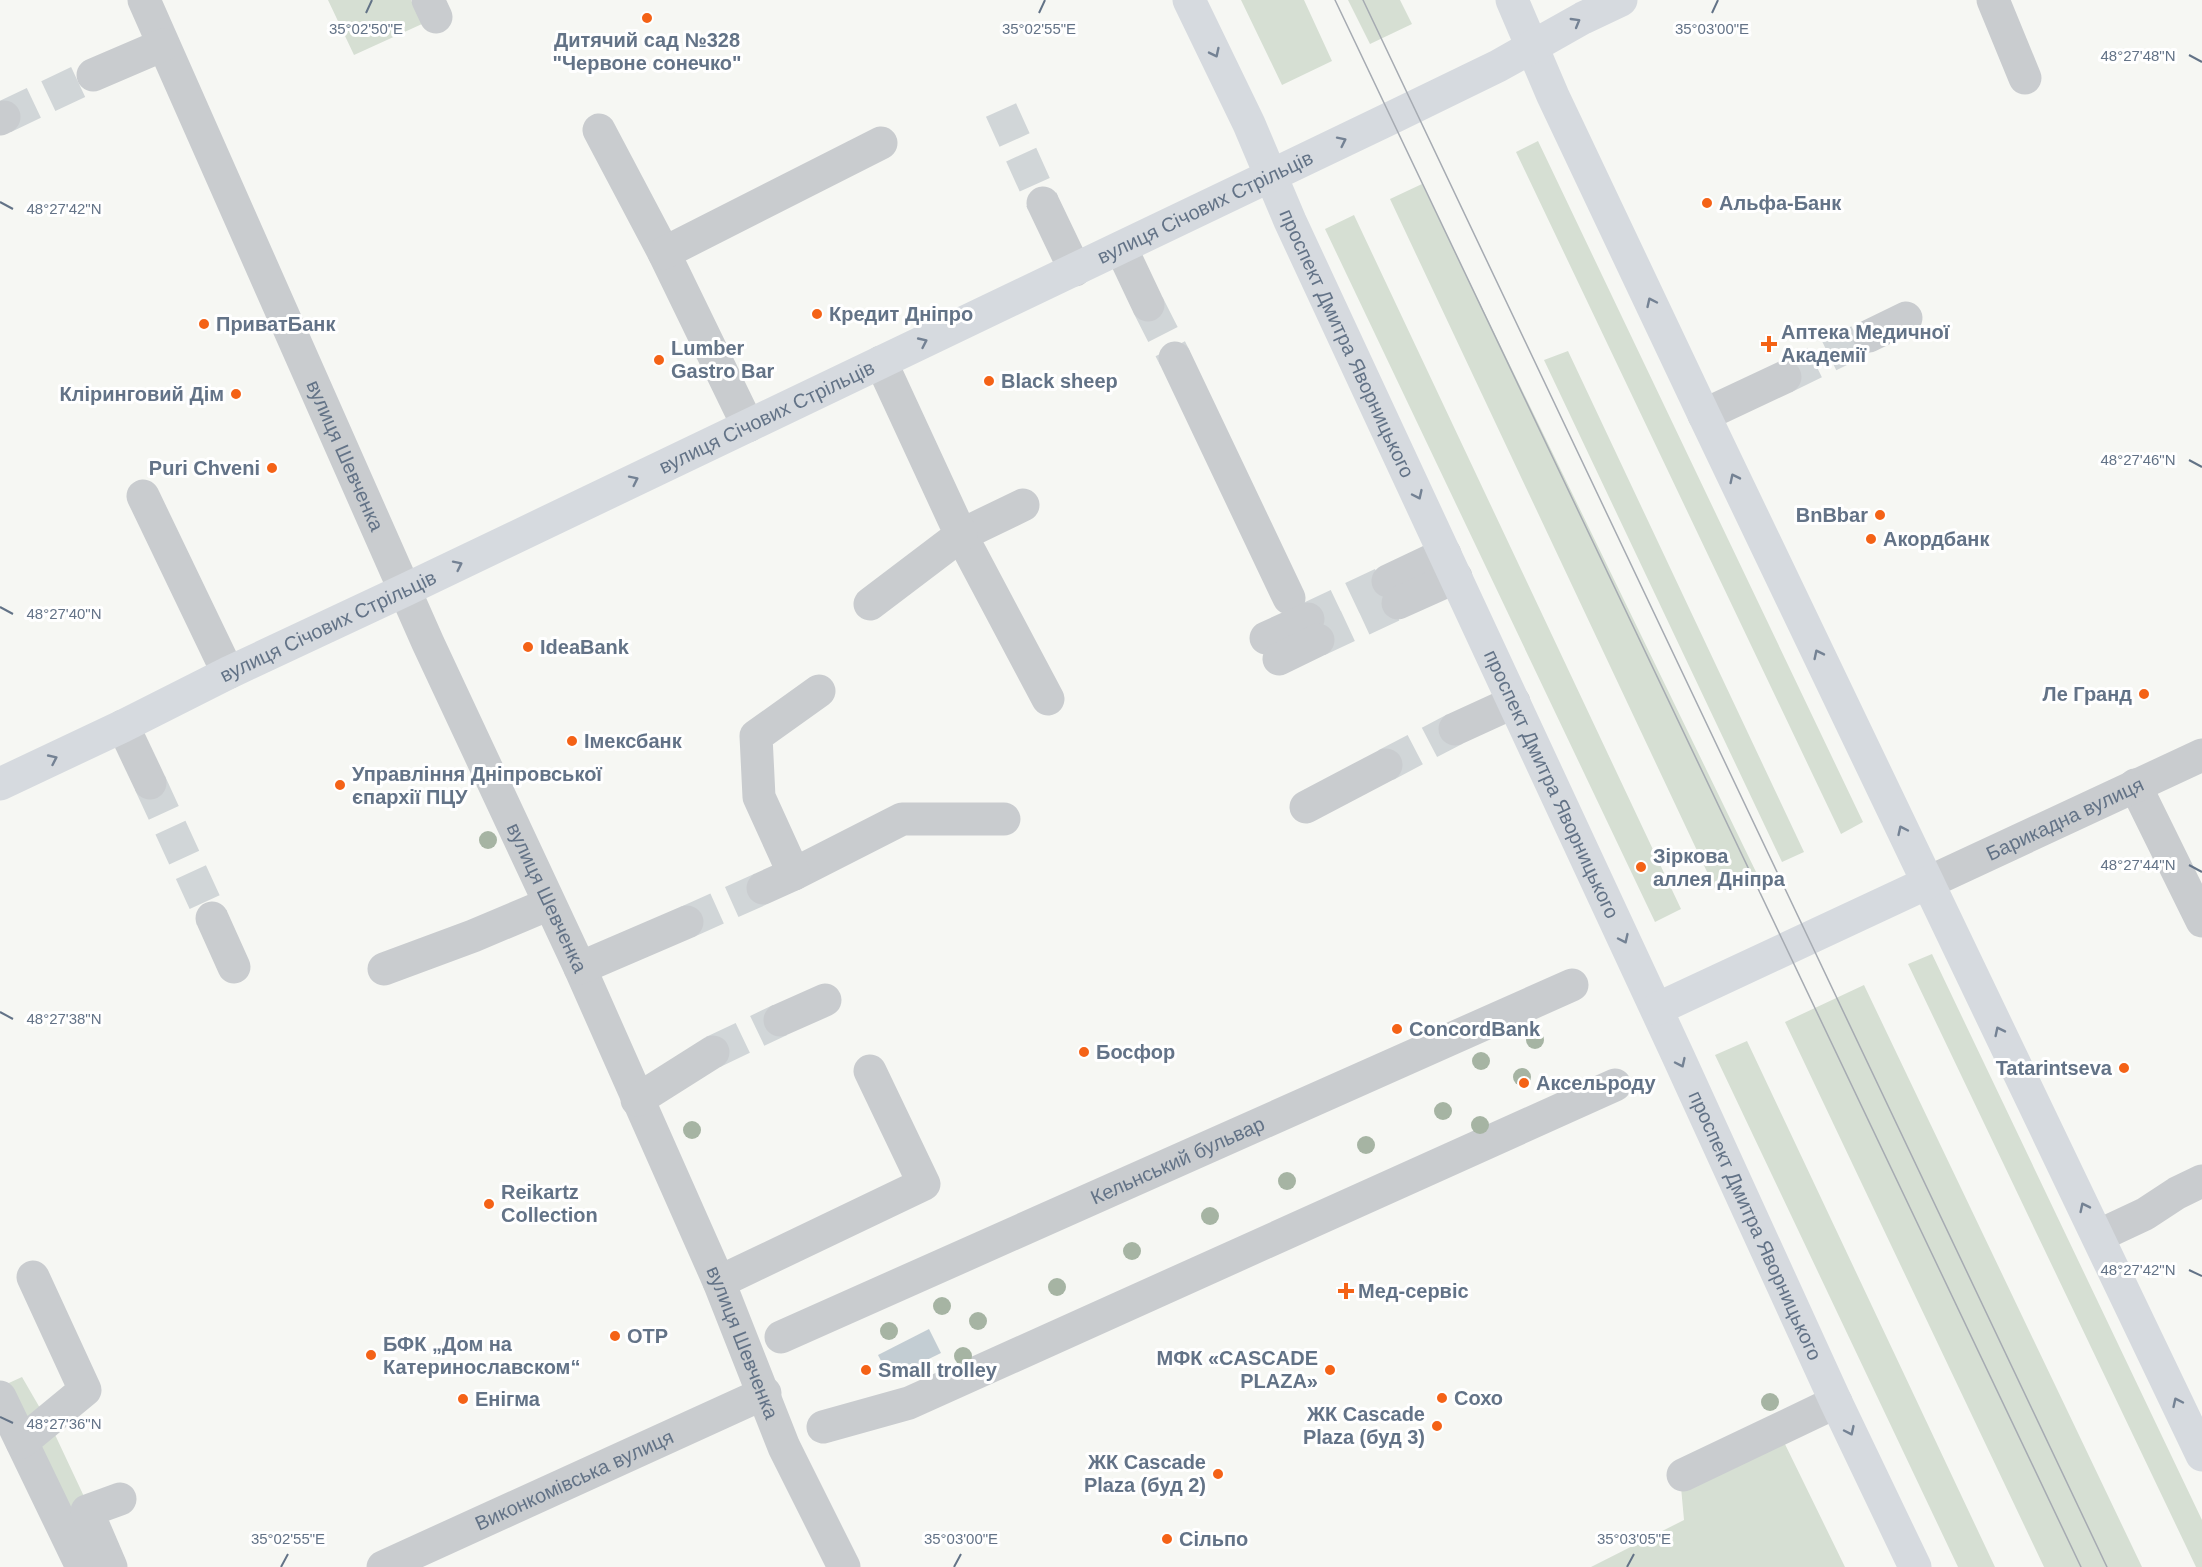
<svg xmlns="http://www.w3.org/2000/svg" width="2202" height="1567" font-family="Arial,sans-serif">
<rect width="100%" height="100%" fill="#f6f7f3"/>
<path fill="#d6dfd3" d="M328,0H411L422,24L354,55Z
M1241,0H1304L1332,61L1282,85Z
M1348,0H1400L1412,24L1370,44Z
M1538,141L1863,822L1841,834L1516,152Z
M1422,184L1757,874L1717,893L1390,199Z
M1354,215L1681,909L1655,922L1325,229Z
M1568,351L1804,852L1782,862L1544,360Z
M1932,954L2202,1520V1567H2196L1908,964Z
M1864,985L2142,1567H2044L1785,1022Z
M1747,1041L1995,1567H1958L1715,1055Z
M22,1377L44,1415L22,1433L0,1387Z
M50,1424L88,1505L106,1567L27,1443Z
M1781,1436L1845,1567H1591L1684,1520L1681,1487Z"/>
<path fill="#c3cdd3" d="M929,1329L941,1353L890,1378L878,1355Z"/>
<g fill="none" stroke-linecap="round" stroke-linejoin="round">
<path stroke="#d1d6d8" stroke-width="33" stroke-dasharray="33 16" stroke-linecap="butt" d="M1001,110L1043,203
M4,117L93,75
M1148,305L1175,358
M1785,377L1869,336
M1308,619L1388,581
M1318,640L1398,603
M1386,765L1455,729
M150,783L212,918
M687,922L763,888
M713,1052L780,1020"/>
<g stroke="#c9cccf" stroke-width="33">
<path id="s1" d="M144,0L428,643L580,968L719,1282L784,1447L844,1567"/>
<path d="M428,0L436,17"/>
<path d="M1993,0L2025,78"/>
<path d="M93,75L163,45"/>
<path d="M0,119L4,117"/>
<path d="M599,130L664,253L748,426"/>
<path d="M1043,203L1075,270"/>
<path d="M1121,248L1148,305"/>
<path d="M664,253L881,143"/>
<path d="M1869,336L1906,318"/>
<path d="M1175,358L1289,598"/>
<path d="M1704,415L1785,377"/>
<path d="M143,496L228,673"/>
<path d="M1023,505L961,535L1048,699"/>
<path d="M1388,581L1445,554"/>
<path d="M1398,603L1456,577"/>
<path d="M870,604L961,535L881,362"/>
<path d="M1266,638L1308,619"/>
<path d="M1279,659L1318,640"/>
<path d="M123,726L150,783"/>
<path d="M1455,729L1514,702"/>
<path d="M2135,785L2202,921"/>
<path d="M1306,807L1386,765"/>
<path d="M794,874L902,819H1004"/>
<path id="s2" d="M1927,883L2202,755"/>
<path d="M763,888L794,874L759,797L756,736L819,691"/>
<path d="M212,918L234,967"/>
<path d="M580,968L687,922"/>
<path d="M384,969L473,936L549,904"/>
<path d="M780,1020L825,1000"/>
<path d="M637,1100L713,1052"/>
<path d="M2098,1236L2145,1214L2177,1193L2202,1181"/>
<path d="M719,1282L924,1184L870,1071"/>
<path id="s3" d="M781,1337L1572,985"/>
<path d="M0,1397L82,1567"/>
<path d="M823,1427L909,1403L1615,1085"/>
<path d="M22,1442L85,1390L33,1277"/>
<path d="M1683,1475L1836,1402"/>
<path d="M111,1567L87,1511L120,1499"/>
<path id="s4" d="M383,1567L765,1393"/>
</g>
<g stroke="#d6dadf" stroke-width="33">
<path id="s5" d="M1189,0L1249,124L1290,221L1678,1056L1836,1402L1915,1567"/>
<path d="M1512,0L1553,96L1704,415L2202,1455"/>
<path id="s6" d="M0,784L123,726L228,673L405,590L1391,118L1498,66L1583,18L1621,0"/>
<path d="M1657,1009L1927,883"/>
</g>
<path stroke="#a6abb2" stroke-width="1.5" d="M1335,0L2081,1567
M1363,0L2107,1567"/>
</g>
<g fill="#a6b4a3">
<circle cx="488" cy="840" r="9"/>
<circle cx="1535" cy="1040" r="9"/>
<circle cx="1481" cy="1061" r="9"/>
<circle cx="1522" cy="1077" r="9"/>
<circle cx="1443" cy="1111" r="9"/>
<circle cx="1480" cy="1125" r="9"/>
<circle cx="692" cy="1130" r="9"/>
<circle cx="1366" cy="1145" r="9"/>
<circle cx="1287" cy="1181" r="9"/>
<circle cx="1210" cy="1216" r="9"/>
<circle cx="1132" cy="1251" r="9"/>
<circle cx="1057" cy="1287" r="9"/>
<circle cx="942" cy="1306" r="9"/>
<circle cx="978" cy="1321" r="9"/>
<circle cx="889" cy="1331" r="9"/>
<circle cx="963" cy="1356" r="9"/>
<circle cx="1770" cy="1402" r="9"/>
</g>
<defs><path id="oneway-chevron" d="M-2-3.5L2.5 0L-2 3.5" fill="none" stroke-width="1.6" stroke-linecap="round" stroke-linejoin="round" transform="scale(1.5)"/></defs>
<g stroke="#748294">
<use href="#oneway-chevron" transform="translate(1576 22) rotate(-30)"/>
<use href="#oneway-chevron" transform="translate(1215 53) rotate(64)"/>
<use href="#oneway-chevron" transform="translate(1342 141) rotate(-26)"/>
<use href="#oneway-chevron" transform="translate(1651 302) rotate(-115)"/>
<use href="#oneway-chevron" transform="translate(923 342) rotate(-25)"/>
<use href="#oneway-chevron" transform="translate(1734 478) rotate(-116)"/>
<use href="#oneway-chevron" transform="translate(634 480) rotate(-26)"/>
<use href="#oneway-chevron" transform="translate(1418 495) rotate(65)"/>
<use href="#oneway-chevron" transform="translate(458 565) rotate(-26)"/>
<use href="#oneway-chevron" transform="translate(1818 654) rotate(-116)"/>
<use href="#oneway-chevron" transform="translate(53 759) rotate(-25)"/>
<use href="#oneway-chevron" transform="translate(1902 830) rotate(-115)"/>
<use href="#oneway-chevron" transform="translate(1624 939) rotate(65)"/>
<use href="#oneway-chevron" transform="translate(1999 1031) rotate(-116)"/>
<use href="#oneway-chevron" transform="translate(1681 1063) rotate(65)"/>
<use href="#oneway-chevron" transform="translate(2084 1207) rotate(-116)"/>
<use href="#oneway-chevron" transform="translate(2177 1402) rotate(-115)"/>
<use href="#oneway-chevron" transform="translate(1850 1431) rotate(65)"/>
</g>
<path fill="none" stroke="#637387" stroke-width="2" d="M366,13L372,0M1039,13L1045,0M1712,13L1718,0M2189,55L2202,62M0,202L13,209M2189,460L2202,467M0,607L13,614M2189,865L2202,872M0,1012L13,1019M2189,1270L2202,1276M0,1417L13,1423M281,1567L288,1554M954,1567L961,1554M1627,1567L1634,1554"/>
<g fill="#f46216" stroke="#fff" stroke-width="2">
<circle cx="647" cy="18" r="6"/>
<circle cx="1707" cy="203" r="6"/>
<circle cx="817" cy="314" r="6"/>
<circle cx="204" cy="324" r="6"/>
<path d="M1766 335h6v6h6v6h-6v6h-6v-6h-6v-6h6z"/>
<circle cx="659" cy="360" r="6"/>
<circle cx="989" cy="381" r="6"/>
<circle cx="236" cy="394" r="6"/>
<circle cx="272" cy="468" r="6"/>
<circle cx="1880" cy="515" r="6"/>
<circle cx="1871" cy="539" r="6"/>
<circle cx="528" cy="647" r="6"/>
<circle cx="2144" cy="694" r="6"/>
<circle cx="572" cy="741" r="6"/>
<circle cx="340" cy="785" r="6"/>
<circle cx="1641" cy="867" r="6"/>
<circle cx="1397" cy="1029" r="6"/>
<circle cx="1084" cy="1052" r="6"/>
<circle cx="2124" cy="1068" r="6"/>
<circle cx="1524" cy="1083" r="6"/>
<circle cx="489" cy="1204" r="6"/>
<path d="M1343 1282h6v6h6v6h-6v6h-6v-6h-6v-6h6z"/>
<circle cx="615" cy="1336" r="6"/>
<circle cx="371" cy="1355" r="6"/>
<circle cx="866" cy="1370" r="6"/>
<circle cx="1330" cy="1370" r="6"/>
<circle cx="1442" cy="1398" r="6"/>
<circle cx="463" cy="1399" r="6"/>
<circle cx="1437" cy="1426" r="6"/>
<circle cx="1218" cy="1474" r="6"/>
<circle cx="1167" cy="1539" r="6"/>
</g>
<g text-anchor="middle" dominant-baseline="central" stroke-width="6" stroke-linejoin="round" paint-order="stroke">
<g font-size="20" font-weight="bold" fill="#637387" stroke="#fff" text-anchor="start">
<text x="647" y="40" text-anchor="middle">Дитячий сад №328<tspan x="647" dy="23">"Червоне сонечко"</tspan></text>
<text x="1719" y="203">Альфа-Банк</text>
<text x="829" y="314">Кредит Дніпро</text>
<text x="216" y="324">ПриватБанк</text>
<text x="1781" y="332">Аптека Медичної<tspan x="1781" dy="23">Академії</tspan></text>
<text x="671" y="348">Lumber<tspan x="671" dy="23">Gastro Bar</tspan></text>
<text x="1001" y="381">Black sheep</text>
<text x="224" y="394" text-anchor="end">Кліринговий Дім</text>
<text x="260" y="468" text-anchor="end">Puri Chveni</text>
<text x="1868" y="515" text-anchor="end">BnBbar</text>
<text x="1883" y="539">Акордбанк</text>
<text x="540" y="647">IdeaBank</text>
<text x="2132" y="694" text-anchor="end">Ле Гранд</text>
<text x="584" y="741">Імексбанк</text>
<text x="352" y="774">Управління Дніпровської<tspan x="352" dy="23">єпархії ПЦУ</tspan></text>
<text x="1653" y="856">Зіркова<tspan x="1653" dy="23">аллея Дніпра</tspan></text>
<text x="1409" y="1029">ConcordBank</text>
<text x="1096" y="1052">Босфор</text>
<text x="2112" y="1068" text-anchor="end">Tatarintseva</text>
<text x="1536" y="1083">Аксельроду</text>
<text x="501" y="1192">Reikartz<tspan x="501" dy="23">Collection</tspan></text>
<text x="1358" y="1291">Мед-сервіс</text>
<text x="627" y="1336">OTP</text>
<text x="383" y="1344">БФК „Дом на<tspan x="383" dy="23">Катеринославском“</tspan></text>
<text x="1318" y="1358" text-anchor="end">МФК «CASCADE<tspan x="1318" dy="23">PLAZA»</tspan></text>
<text x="878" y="1370">Small trolley</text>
<text x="1454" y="1398">Сохо</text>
<text x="475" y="1399">Енігма</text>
<text x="1425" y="1414" text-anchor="end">ЖК Cascade<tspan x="1425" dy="23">Plaza (буд 3)</tspan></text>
<text x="1206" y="1462" text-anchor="end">ЖК Cascade<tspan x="1206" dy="23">Plaza (буд 2)</tspan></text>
<text x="1179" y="1539">Сільпо</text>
</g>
<g font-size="20" fill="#637387" stroke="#fff">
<text stroke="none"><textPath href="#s6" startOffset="1336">вулиця Січових Стрільців</textPath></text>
<text stroke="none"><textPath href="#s5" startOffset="378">проспект Дмитра Яворницького</textPath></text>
<text stroke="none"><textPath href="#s6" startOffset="850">вулиця Січових Стрільців</textPath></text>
<text stroke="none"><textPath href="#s1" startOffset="498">вулиця Шевченка</textPath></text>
<text stroke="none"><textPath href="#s6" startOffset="364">вулиця Січових Стрільців</textPath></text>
<text stroke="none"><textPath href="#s5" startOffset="864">проспект Дмитра Яворницького</textPath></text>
<text stroke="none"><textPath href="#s2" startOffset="152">Барикадна вулиця</textPath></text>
<text stroke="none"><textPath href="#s1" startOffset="984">вулиця Шевченка</textPath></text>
<text stroke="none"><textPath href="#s3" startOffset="434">Кельнський бульвар</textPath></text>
<text stroke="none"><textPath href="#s5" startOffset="1350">проспект Дмитра Яворницького</textPath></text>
<text stroke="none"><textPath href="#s1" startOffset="1470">вулиця Шевченка</textPath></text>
<text stroke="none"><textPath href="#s4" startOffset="210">Виконкомівська вулиця</textPath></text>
</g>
</g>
<g font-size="15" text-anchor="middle" fill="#637387" stroke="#fff" stroke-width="6" stroke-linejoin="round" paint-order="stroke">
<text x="1039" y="34">35°02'55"E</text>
<text x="1712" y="34">35°03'00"E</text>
<text x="366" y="34">35°02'50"E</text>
<text x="2138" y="61">48°27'48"N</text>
<text x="64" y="214">48°27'42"N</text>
<text x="2138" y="465">48°27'46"N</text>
<text x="64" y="619">48°27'40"N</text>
<text x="2138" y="870">48°27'44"N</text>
<text x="64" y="1024">48°27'38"N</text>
<text x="2138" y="1275">48°27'42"N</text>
<text x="64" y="1429">48°27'36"N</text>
<text x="288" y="1544">35°02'55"E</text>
<text x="961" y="1544">35°03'00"E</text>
<text x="1634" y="1544">35°03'05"E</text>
</g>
</svg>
